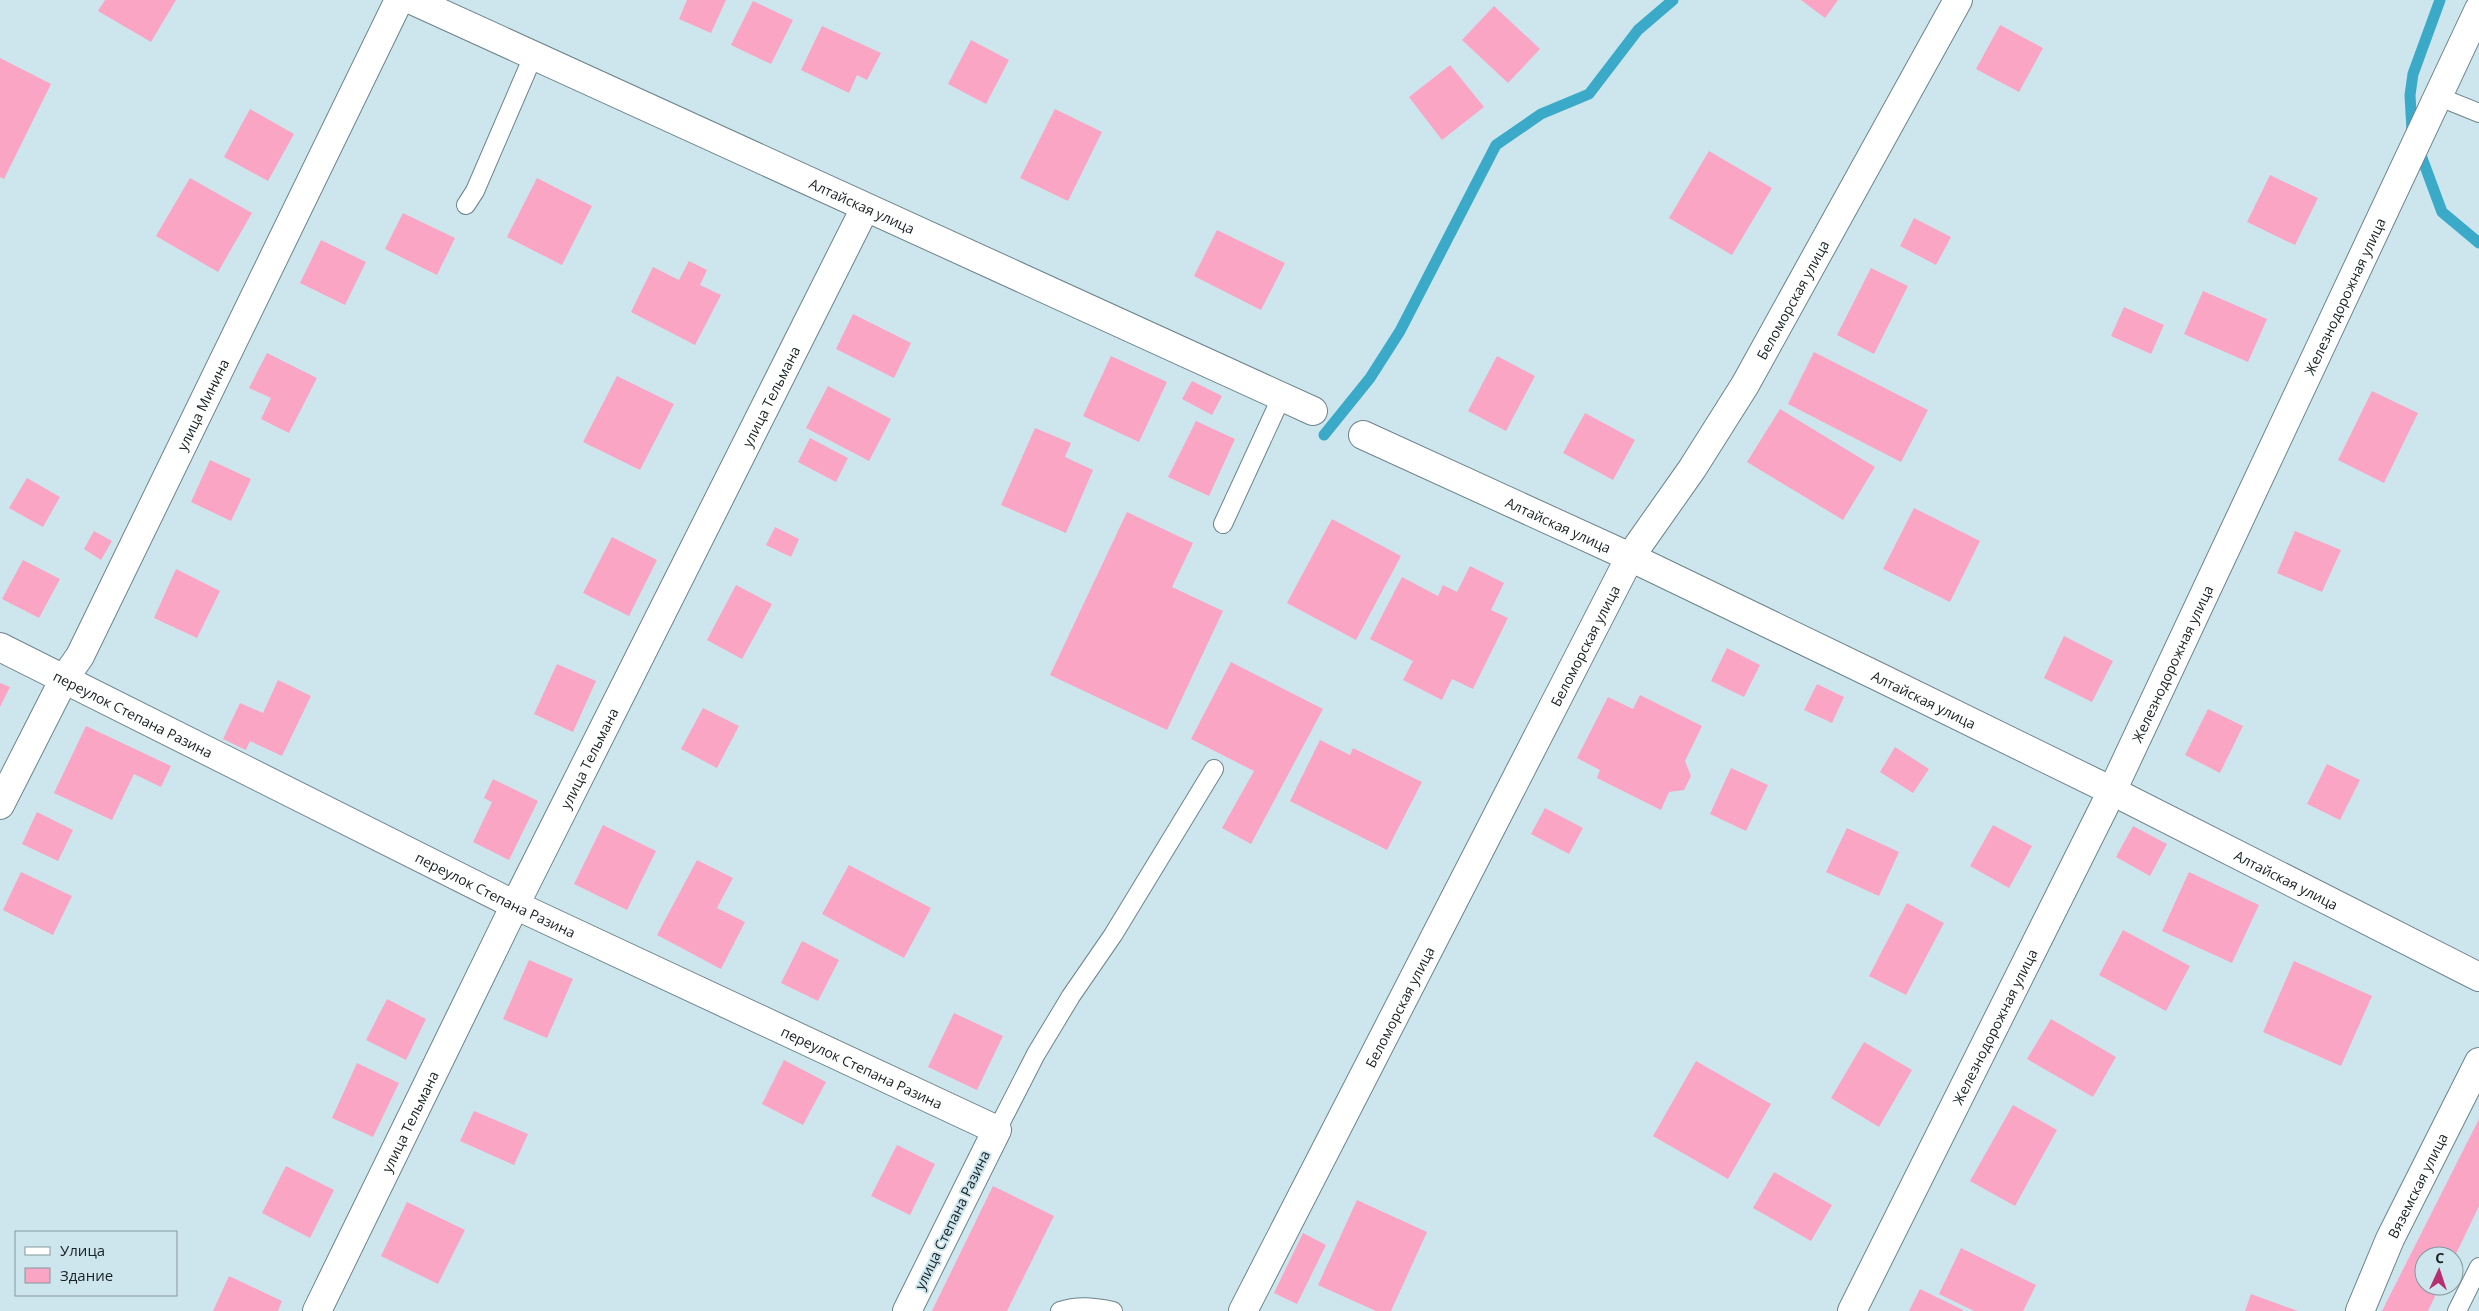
<svg xmlns="http://www.w3.org/2000/svg" width="2479" height="1311" font-family="'Open Sans',sans-serif">
<rect width="100%" height="100%" fill="#cde6ee"/>
<g fill="none" stroke-linecap="round" stroke-linejoin="round">
<path stroke="#3aaac8" stroke-width="11" d="M2440,0L2413,74L2410,95L2412,131L2442,212L2479,243
M1324,435L1370,378L1400,331L1496,145L1541,114L1589,94L1638,30L1673,0"/>
</g>
<path fill="#faa5c4" d="M105,0H176L151,42L98,11Z
M687,0H726L711,33L679,19Z
M1801,0H1838L1825,18Z
M753,1L793,20L771,64L731,45Z
M1494,6L1540,49L1508,83L1462,40Z
M2000,25L2043,48L2019,92L1976,69Z
M822,26L881,53L867,80L857,75L849,93L801,70Z
M971,40L1009,60L986,104L948,84Z
M0,58L51,84L4,179L0,177Z
M1450,65L1484,107L1442,140L1409,97Z
M250,109L294,134L268,181L224,157Z
M1055,109L1102,132L1068,201L1020,178Z
M1709,151L1772,188L1732,255L1669,218Z
M2270,175L2318,198L2295,245L2247,222Z
M190,178L252,213L218,272L156,236Z
M537,178L592,206L562,265L507,237Z
M403,213L455,238L437,275L385,249Z
M1914,218L1951,237L1936,265L1900,246Z
M1217,230L1285,263L1261,310L1194,276Z
M321,240L366,262L345,305L300,283Z
M689,261L707,270L700,285L721,295L695,345L631,312L653,267L679,280Z
M1871,268L1908,286L1874,354L1837,335Z
M2203,291L2267,319L2248,362L2184,334Z
M2124,307L2164,325L2151,354L2111,336Z
M853,314L911,343L894,378L836,349Z
M1814,352L1928,410L1901,462L1788,404Z
M267,353L317,378L289,433L261,419L271,398L249,388Z
M1111,356L1167,382L1139,442L1083,416Z
M1497,356L1535,376L1506,431L1468,411Z
M617,376L674,404L640,470L583,442Z
M1192,381L1222,396L1212,415L1182,399Z
M828,386L891,419L869,461L806,428Z
M2372,391L2418,413L2384,483L2338,460Z
M1780,409L1875,467L1843,520L1747,462Z
M1585,413L1635,440L1613,480L1563,453Z
M1196,421L1235,439L1209,496L1168,477Z
M1035,428L1071,443L1065,457L1093,470L1066,533L1001,505Z
M810,438L848,458L836,482L798,462Z
M210,460L251,479L231,521L191,502Z
M27,478L60,497L43,527L9,508Z
M1914,508L1980,541L1950,602L1883,569Z
M1127,512L1193,543L1172,587L1223,611L1167,730L1050,675Z
M1332,519L1401,556L1356,640L1287,603Z
M775,527L799,539L791,557L766,545Z
M94,531L112,541L101,560L84,549Z
M2295,531L2341,550L2322,592L2277,573Z
M612,537L657,560L629,616L583,593Z
M23,560L60,579L39,618L2,599Z
M1470,566L1504,583L1491,610L1508,618L1473,689L1452,679L1442,700L1403,680L1413,661L1370,639L1402,577L1438,596L1443,585L1457,592Z
M176,569L220,591L197,638L154,618Z
M736,585L772,604L742,659L707,640Z
M2064,636L2113,661L2092,702L2044,678Z
M1727,648L1760,665L1744,697L1711,681Z
M1231,662L1323,709L1251,844L1222,828L1254,771L1191,739Z
M557,664L596,681L573,732L534,714Z
M278,680L311,696L282,756L250,741L246,750L223,739L240,703L263,713Z
M0,683L10,687L0,707Z
M1817,684L1844,697L1832,723L1804,710Z
M1640,695L1702,726L1685,761L1691,776L1684,790L1669,792L1661,810L1597,778L1600,770L1577,758L1608,697L1633,709Z
M703,708L739,726L717,768L681,749Z
M2208,709L2243,726L2220,773L2185,755Z
M86,726L171,766L161,787L134,774L112,820L54,793Z
M1320,740L1350,755L1353,748L1422,782L1387,850L1290,801Z
M1895,747L1929,769L1913,793L1880,772Z
M2327,764L2360,780L2340,820L2307,804Z
M1731,768L1768,785L1746,831L1710,814Z
M493,779L538,801L509,860L473,842L492,802L484,798Z
M1545,808L1583,828L1569,854L1531,834Z
M37,812L73,830L58,861L22,844Z
M603,825L656,851L627,910L574,884Z
M1993,825L2032,846L2009,888L1970,866Z
M2133,826L2167,844L2150,876L2116,857Z
M1847,828L1899,852L1879,896L1826,872Z
M697,860L733,878L717,908L745,922L721,969L657,935Z
M849,865L931,908L904,958L822,914Z
M21,872L72,896L53,935L3,910Z
M2189,872L2259,905L2232,963L2162,931Z
M1907,903L1944,923L1906,995L1869,976Z
M2123,930L2190,966L2166,1011L2099,975Z
M802,941L839,960L818,1001L781,983Z
M529,960L573,979L547,1038L503,1019Z
M2294,961L2372,996L2341,1066L2263,1032Z
M387,999L426,1019L406,1060L366,1040Z
M954,1013L1003,1036L977,1090L928,1067Z
M2051,1019L2116,1057L2093,1097L2027,1059Z
M1864,1042L1912,1070L1879,1127L1831,1098Z
M784,1060L826,1082L803,1125L762,1104Z
M1696,1061L1771,1104L1728,1179L1653,1136Z
M357,1063L399,1083L373,1137L332,1118Z
M2013,1105L2057,1130L2015,1206L1970,1181Z
M474,1111L528,1134L514,1165L460,1141Z
M2479,1119V1206L2455,1256H2424V1286H2440L2428,1311H2382Z
M897,1145L935,1164L910,1215L871,1196Z
M286,1166L334,1190L310,1238L262,1213Z
M1774,1172L1832,1205L1811,1241L1753,1208Z
M993,1186L1054,1216L1007,1311H932Z
M1357,1200L1427,1232L1391,1311H1376L1318,1285Z
M407,1202L465,1230L438,1284L381,1256Z
M1303,1233L1326,1245L1297,1304L1274,1293Z
M1961,1248L2036,1285L2023,1311H1974L1939,1294Z
M229,1276L282,1301L278,1311H213Z
M1920,1289L1963,1310V1311H1909Z
M2251,1294L2298,1311H2245Z"/>
<g fill="none" stroke-linecap="round" stroke-linejoin="round">
<defs>
<path id="lane" d="M2437,96L2479,113
M466,205L475,191L534,54
M1223,524L1281,398
M997,1130L1036,1054L1071,996L1113,935L1214,769
M1060,1311C1078,1305 1095,1307 1113,1311
M2457,1311L2479,1267"/>
<g id="street">
<path id="s1" d="M412,0L1313,411"/>
<path id="s2" d="M1363,435L1630,557L1877,676L2112,791L2479,977"/>
<path id="s3" d="M0,647L515,905L997,1130L907,1311"/>
<path id="s4" d="M0,805L64,679L80,656L399,0"/>
<path id="s5" d="M317,1311L515,905L865,208"/>
<path id="s6" d="M1243,1311L1630,557L1692,469L1745,385L1958,0"/>
<path id="s7" d="M1852,1311L2112,791L2479,9"/>
<path id="s8" d="M2360,1311L2390,1239L2479,1062"/>
</g>
</defs>
<use href="#lane" stroke="#6d838b" stroke-width="20"/>
<use href="#street" stroke="#6d838b" stroke-width="30"/>
<use href="#lane" stroke="#fff" stroke-width="18"/>
<use href="#street" stroke="#fff" stroke-width="28"/>
</g>
<g text-anchor="middle" dominant-baseline="central" stroke-width="4" stroke-linejoin="round" paint-order="stroke">
<g font-size="14" fill="#182123" stroke="#cde6ee">
<text stroke="none"><textPath href="#s1" startOffset="495">Алтайская улица</textPath></text>
<text stroke="none"><textPath href="#s7" startOffset="1128">Железнодорожная улица</textPath></text>
<text stroke="none"><textPath href="#s6" startOffset="1152">Беломорская улица</textPath></text>
<text stroke="none"><textPath href="#s5" startOffset="1021">улица Тельмана</textPath></text>
<text stroke="none"><textPath href="#s4" startOffset="449">улица Минина</textPath></text>
<text stroke="none"><textPath href="#s2" startOffset="215">Алтайская улица</textPath></text>
<text stroke="none"><textPath href="#s6" startOffset="748">Беломорская улица</textPath></text>
<text stroke="none"><textPath href="#s7" startOffset="722">Железнодорожная улица</textPath></text>
<text stroke="none"><textPath href="#s2" startOffset="620">Алтайская улица</textPath></text>
<text stroke="none"><textPath href="#s3" startOffset="149">переулок Степана Разина</textPath></text>
<text stroke="none"><textPath href="#s5" startOffset="616">улица Тельмана</textPath></text>
<text stroke="none"><textPath href="#s2" startOffset="1025">Алтайская улица</textPath></text>
<text stroke="none"><textPath href="#s3" startOffset="554">переулок Степана Разина</textPath></text>
<text stroke="none"><textPath href="#s6" startOffset="342">Беломорская улица</textPath></text>
<text stroke="none"><textPath href="#s7" startOffset="318">Железнодорожная улица</textPath></text>
<text stroke="none"><textPath href="#s3" startOffset="959">переулок Степана Разина</textPath></text>
<text stroke="none"><textPath href="#s5" startOffset="211">улица Тельмана</textPath></text>
<text stroke="none"><textPath href="#s8" startOffset="138">Вяземская улица</textPath></text>
<text transform="translate(952 1220) rotate(-64)">улица Степана Разина</text>
</g>
</g>
<rect x="15" y="1231" width="162" height="65" fill="#cde6ee" stroke="#85979d"/>
<rect x="25" y="1247" width="25" height="8" fill="#ffffff" stroke="#85979d"/>
<text x="60" y="1256" font-size="15" fill="#182123">Улица</text>
<rect x="25" y="1268" width="25" height="15" fill="#faa5c4" stroke="#85979d"/>
<text x="60" y="1281" font-size="15" fill="#182123">Здание</text>
<g transform="translate(2439 1271) rotate(3)"><circle r="24" fill="#cde6ee" stroke="#85979d"/>
<path d="M0-4L9 19L0 12L-9 19Z" fill="#b72f70"/>
<text y="-8" font-size="14" font-weight="bold" text-anchor="middle" fill="#182123">С</text>
</g>
</svg>
